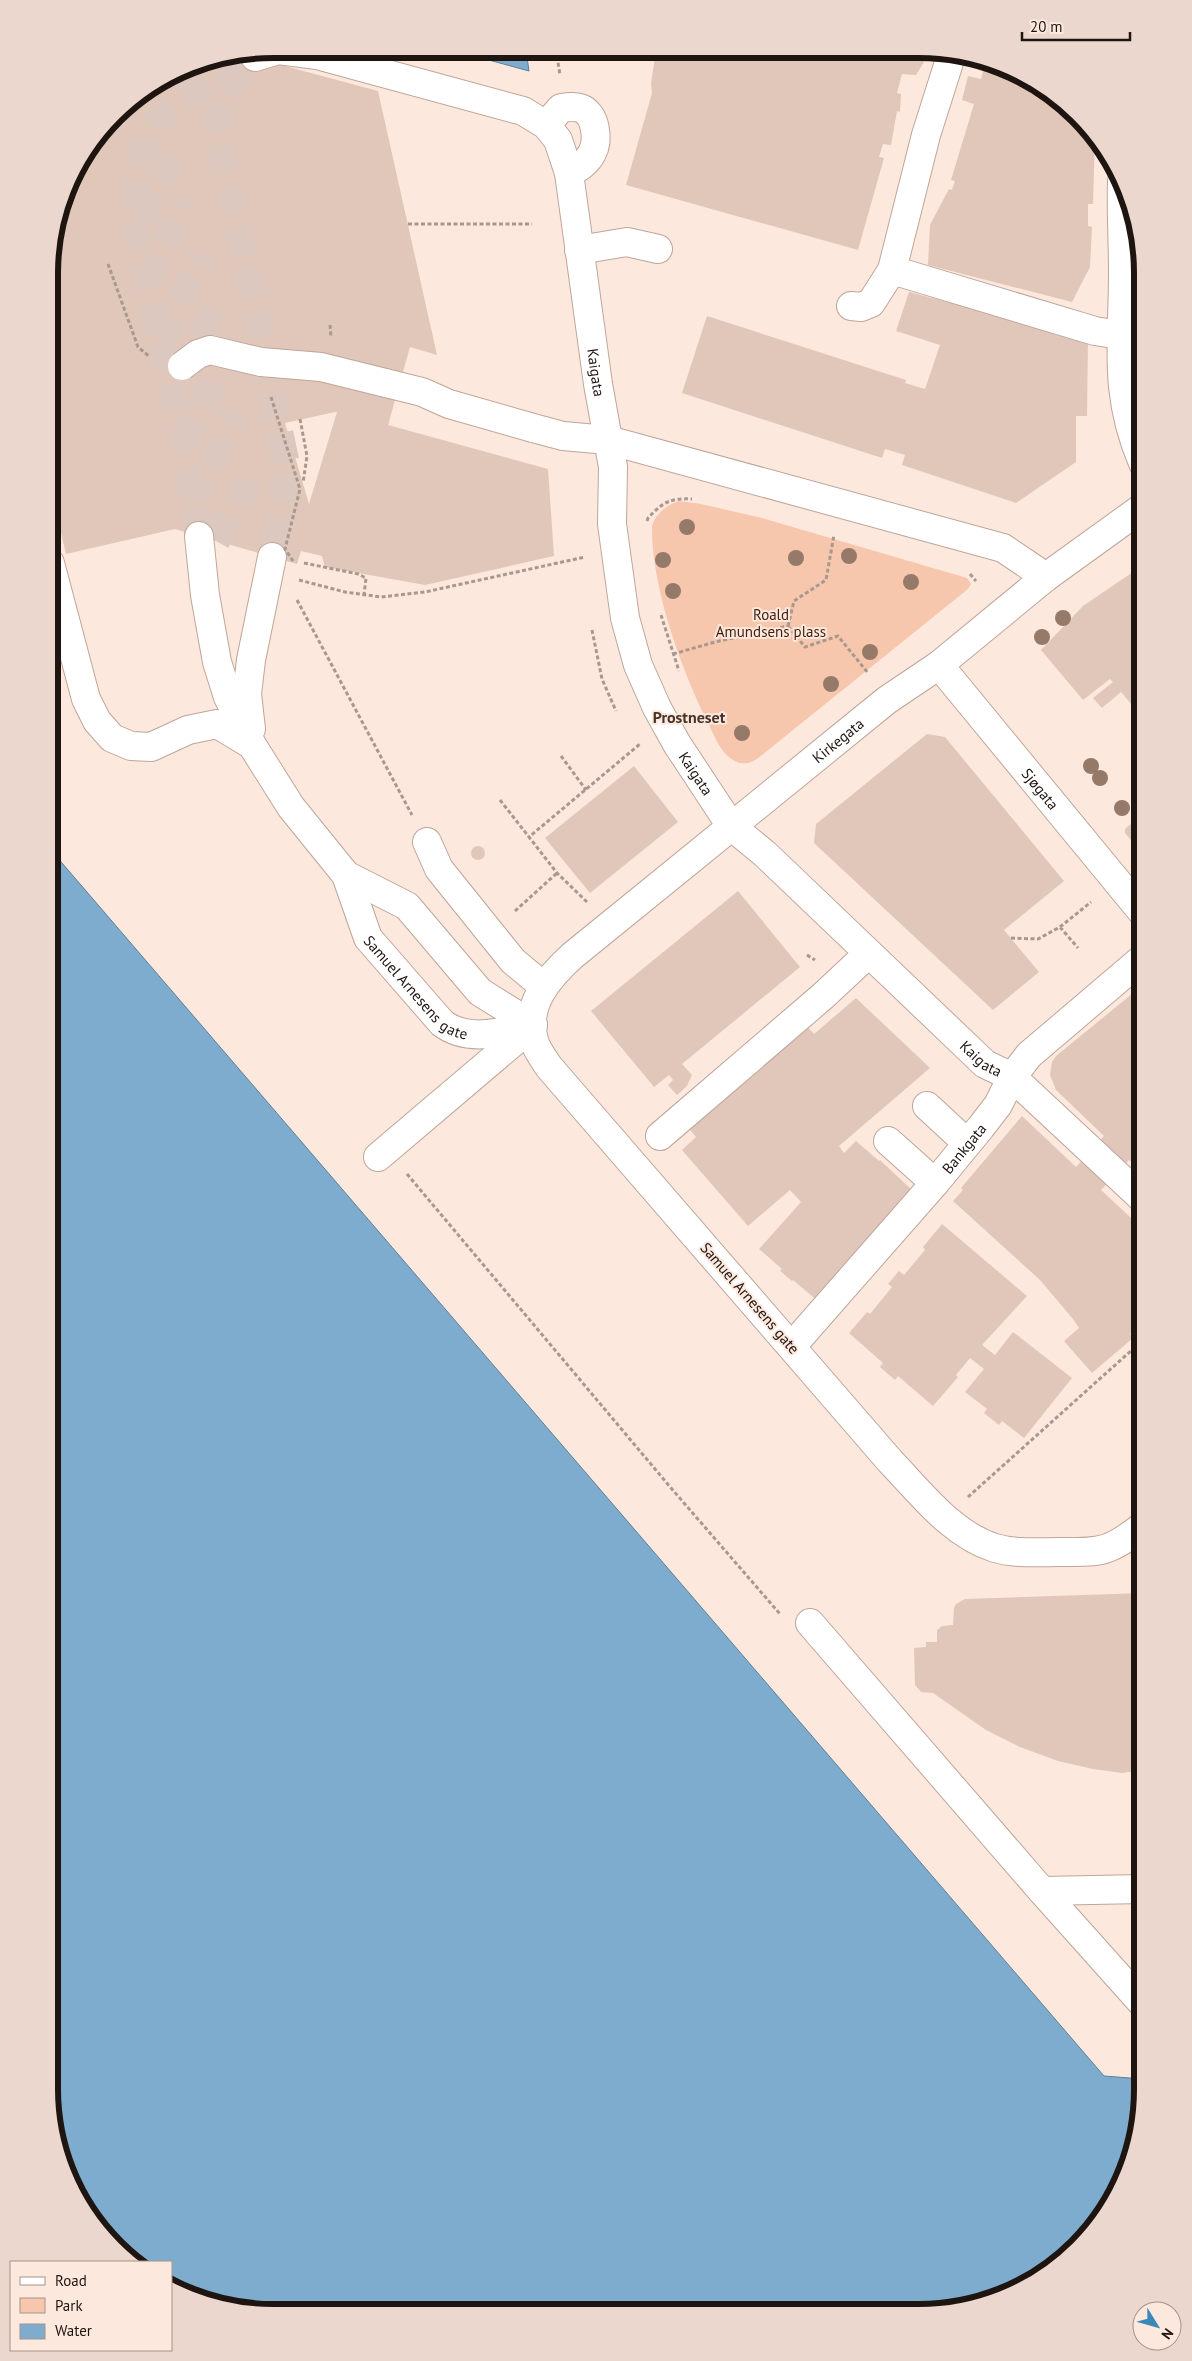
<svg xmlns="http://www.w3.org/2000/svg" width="1192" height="2361" viewBox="0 0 1192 2361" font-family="'PT Sans',sans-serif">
<rect width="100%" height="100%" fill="#fde8dd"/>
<path fill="#f7c7ad" d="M679 501 701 504 762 518 967 578 971 584 968 589 767 751C758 758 749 767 737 762 721 755 715 737 708 723 681 669 651 586 652 526 655 514 668 504 679 501Z"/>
<path fill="#7dacce" stroke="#607f95" d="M452 50H526L529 71Z
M50 849 1104 2076 1143 2079V2103L1126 2174 1097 2225 1044 2274 991 2300 919 2312 243 2310 187 2295 171 2285V2262H134L125 2257 87 2213 61 2160 49 2088Z"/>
<path fill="#e0c7b9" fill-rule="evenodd" d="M656 51 915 53V55L924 62 916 75 902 74 897 93 901 94 900 112 897 111 891 145 883 144 879 157 884 158 858 250 626 185 652 93 651 83Z
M244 55 378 91 437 355 410 347 388 425 548 469 554 556 425 585 325 567 322 556 301 551 297 564 175 529 66 554 50 486 51 244 72 174 125 105 187 66ZM335 412H337L309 504 285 423Z
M986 61 1018 72 1067 105 1095 136 1093 204H1088V226L1092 227 1090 267 1072 302 928 265 930 225 949 189 952 190 955 181 951 180 974 104 962 100 968 76 981 79Z
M909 292 1088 339 1087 416H1076V462L1016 503 902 465 905 455 885 449 882 458 682 393 707 316 906 380 905 383 925 389 940 345 896 331Z
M1133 572 1143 584V718L1121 692 1102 708 1093 698 1113 682 1110 679 1083 700 1041 650 1083 606Z
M927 734 945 737 1064 881 1004 930 1039 972 993 1010 814 843 816 824Z
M634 766 678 822 590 893 545 838Z
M1143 788V813L1131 799Z
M1143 814V854L1125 833V829Z
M471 853a7 7 0 1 1 14 0a7 7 0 1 1-14 0Z
M738 891 800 967 682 1064 692 1075 687 1086 677 1095 668 1085 673 1080 669 1075 654 1087 591 1011Z
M1143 985V1173L1129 1160 1101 1190 1143 1229V1323L1130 1334 1133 1338 1092 1373 1064 1341 1079 1328 1073 1319 1040 1280 953 1201 963 1190 961 1188 1022 1116 1076 1167 1104 1136 1056 1090 1050 1075 1052 1062 1056 1056Z
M856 998 930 1068 839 1146 844 1153 856 1141 879 1161 880 1160 913 1191 819 1302 793 1280 792 1281 780 1271 782 1269 759 1249 801 1202 790 1190 748 1226 682 1150 696 1137 686 1125 804 1023 814 1034Z
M942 1224 1027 1296 982 1345 995 1355 1013 1332 1072 1378 1024 1438 1002 1421 999 1425 984 1413 987 1409 965 1392 984 1369 970 1358 956 1375 958 1377 933 1406 898 1376 895 1380 880 1367 883 1363 849 1333 867 1312 870 1314 892 1287 888 1284 899 1271 904 1275 925 1250 923 1247Z
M1143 1593V1770L1122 1773 1093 1769 1058 1761 1020 1747 986 1730 933 1693 921 1692 915 1685 914 1648 926 1647V1642H937V1630L942 1626 953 1625 954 1608 956 1604 965 1599Z"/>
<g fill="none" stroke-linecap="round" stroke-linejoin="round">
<path stroke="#dcc8be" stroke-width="28" stroke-dasharray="28 14" stroke-linecap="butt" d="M243 69C218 95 218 106 218 140L263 341 272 399 287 469 272 557
M141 219 176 148
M148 283 188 198
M161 340 202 255
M181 372 213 307
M184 444 225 360
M195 503 196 497 236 414
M199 536 195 503 184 444 133 219 146 133 172 105 255 57
M216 541 254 472"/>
<g stroke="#bea699" stroke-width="30">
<g id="minor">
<path id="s1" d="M255 57 278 50 317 55 523 111 546 125 558 140 569 173 598 384 613 467 612 524 625 618 638 665 657 708 677 744 731 826 765 854 985 1064 1012 1077 1143 1199"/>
<path d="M546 125 561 108C567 107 574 106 580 108 596 113 599 140 592 153 587 163 578 168 569 173"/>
<path d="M1122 181C1121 212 1123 242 1123 272 1123 345 1113 393 1143 463"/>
<path d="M579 250 627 242 658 249"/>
<path d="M892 270 1095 331 1120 335"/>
<path d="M851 306 861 307 871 303 892 270 926 135 952 53"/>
<path d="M533 428 563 436 608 440 1003 548 1046 577"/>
<path id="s2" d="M199 536 205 595 217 662 228 697 252 745 291 807 346 875 368 938 442 1023C468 1043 503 1032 533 1025"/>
<path d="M50 563 86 699 97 721 112 738 131 746 151 747 188 730 217 724 252 745"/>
<path id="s3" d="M939 665 1143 913"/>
<path d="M251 729 247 694 251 660 272 557"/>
<path d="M427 842 439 869 513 961 543 986"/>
<path d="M346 875 407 906 480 992 533 1025"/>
<path d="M927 1106 967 1143"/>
<path d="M660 1136 823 996 868 954"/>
<path d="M888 1141 935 1183"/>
<path d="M378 1157 530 1028"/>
<path id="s4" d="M792 1346 935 1183 981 1127 998 1105 1012 1077 1029 1055 1143 958"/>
<path id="s5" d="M1143 1526C1108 1553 1102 1552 1059 1552 1038 1552 1015 1554 995 1548 952 1535 920 1492 890 1461L549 1067C543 1058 536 1049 534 1040 524 1005 549 977 572 956L887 700 939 665 1046 577 1143 507"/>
<path d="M810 1623 1042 1891 1143 1889"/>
<path d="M1042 1891 1143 2004"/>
</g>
</g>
<path stroke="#a8988f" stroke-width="3" stroke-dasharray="4 2.5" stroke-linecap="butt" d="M556 50 560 75
M408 224H532
M330 325 331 337
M300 419 307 456 303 483
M647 521 648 518C663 502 670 498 692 499
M304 563 358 574 366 578 364 595
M970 574 976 581
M299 580 345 592 381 597 425 592 585 557
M297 600 412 815
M661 615 679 671
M788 626 805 647 838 636 868 673
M788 626 794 601 826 580 834 535
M592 630 602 679 616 711
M673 654 715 642 788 626
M561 756 586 790
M500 800 529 837
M587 902 557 873 529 837 640 744
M515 911 557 873
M1060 927 1078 948
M1011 938 1038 939 1060 927 1091 902
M807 955 815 960
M407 1174 671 1488 780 1614
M968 1497 1143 1340"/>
<use href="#minor" stroke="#fff" stroke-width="28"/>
<g stroke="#bea699" stroke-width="30" stroke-linecap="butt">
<path id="minor-bridge" d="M182 366 198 354 210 350 261 362 321 367 422 392 449 404 533 428"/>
</g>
<path stroke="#a8988f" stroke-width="3" stroke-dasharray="4 2.5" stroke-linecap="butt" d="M108 264 138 347 150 357
M271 397 300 489 285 549 293 561"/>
<use href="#minor-bridge" stroke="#fff" stroke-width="28"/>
</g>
<g fill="#957969">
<circle cx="687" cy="527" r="8"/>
<circle cx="849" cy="556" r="8"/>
<circle cx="796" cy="558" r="8"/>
<circle cx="663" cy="560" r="8"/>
<circle cx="911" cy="582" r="8"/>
<circle cx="673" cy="591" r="8"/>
<circle cx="1063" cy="618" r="8"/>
<circle cx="1042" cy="637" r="8"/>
<circle cx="870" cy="652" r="8"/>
<circle cx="831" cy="684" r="8"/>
<circle cx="742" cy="733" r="8"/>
<circle cx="1091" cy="766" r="8"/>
<circle cx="1100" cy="778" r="8"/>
<circle cx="1122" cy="808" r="8"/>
</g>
<g text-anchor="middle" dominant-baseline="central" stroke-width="4" stroke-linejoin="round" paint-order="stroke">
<g font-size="15" fill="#1e1511" stroke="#fde8dd">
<text stroke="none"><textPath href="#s1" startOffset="559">Kaigata</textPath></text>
<text stroke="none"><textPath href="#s5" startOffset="1285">Kirkegata</textPath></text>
<text stroke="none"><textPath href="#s1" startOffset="979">Kaigata</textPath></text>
<text stroke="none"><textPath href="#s3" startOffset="160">Sjøgata</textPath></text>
<text stroke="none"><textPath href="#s2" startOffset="515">Samuel Arnesens gate</textPath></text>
<text stroke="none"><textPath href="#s1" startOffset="1384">Kaigata</textPath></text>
<text stroke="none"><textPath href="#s4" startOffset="262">Bankgata</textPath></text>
<text transform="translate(750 1298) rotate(49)">Samuel Arnesens gate</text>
</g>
<g font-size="15" fill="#401f0a" stroke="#fde8dd">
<text x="771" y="614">Roald<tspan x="771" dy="17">Amundsens plass</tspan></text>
</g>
<g font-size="16" font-weight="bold" fill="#483429" stroke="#fde8dd">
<text x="689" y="717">Prostneset</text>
</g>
</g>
<path d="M0 0H1192V2361H0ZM273 58H919A215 215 0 0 1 1134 273V2089A215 215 0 0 1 919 2304H273A215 215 0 0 1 58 2089V273A215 215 0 0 1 273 58Z" fill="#ebd7cd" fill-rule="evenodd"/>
<path fill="none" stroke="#1e1511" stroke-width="6" d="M273 58H919A215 215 0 0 1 1134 273V2089A215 215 0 0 1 919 2304H273A215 215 0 0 1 58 2089V273A215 215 0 0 1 273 58Z"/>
<rect x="10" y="2261" width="162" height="90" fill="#fde8dd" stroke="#a4948b"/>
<rect x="20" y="2277" width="25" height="8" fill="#ffffff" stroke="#a4948b"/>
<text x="55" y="2286" font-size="15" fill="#1e1511">Road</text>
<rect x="20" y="2298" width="25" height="15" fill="#f7c7ad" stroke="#a4948b"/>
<text x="55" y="2311" font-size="15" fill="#1e1511">Park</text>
<rect x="20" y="2324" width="25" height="15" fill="#7dacce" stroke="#a4948b"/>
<text x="55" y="2336" font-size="15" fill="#1e1511">Water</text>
<g transform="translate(1157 2326) rotate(127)"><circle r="24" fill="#fde8dd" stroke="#a4948b"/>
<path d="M0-4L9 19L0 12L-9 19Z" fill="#3a87b9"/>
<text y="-8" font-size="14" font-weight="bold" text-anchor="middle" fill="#1e1511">N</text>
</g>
<path d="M1022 32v8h108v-8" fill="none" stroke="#1e1511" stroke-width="2.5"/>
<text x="1030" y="32" font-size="15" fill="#1e1511" stroke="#fde8dd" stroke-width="4" paint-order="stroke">20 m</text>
</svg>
